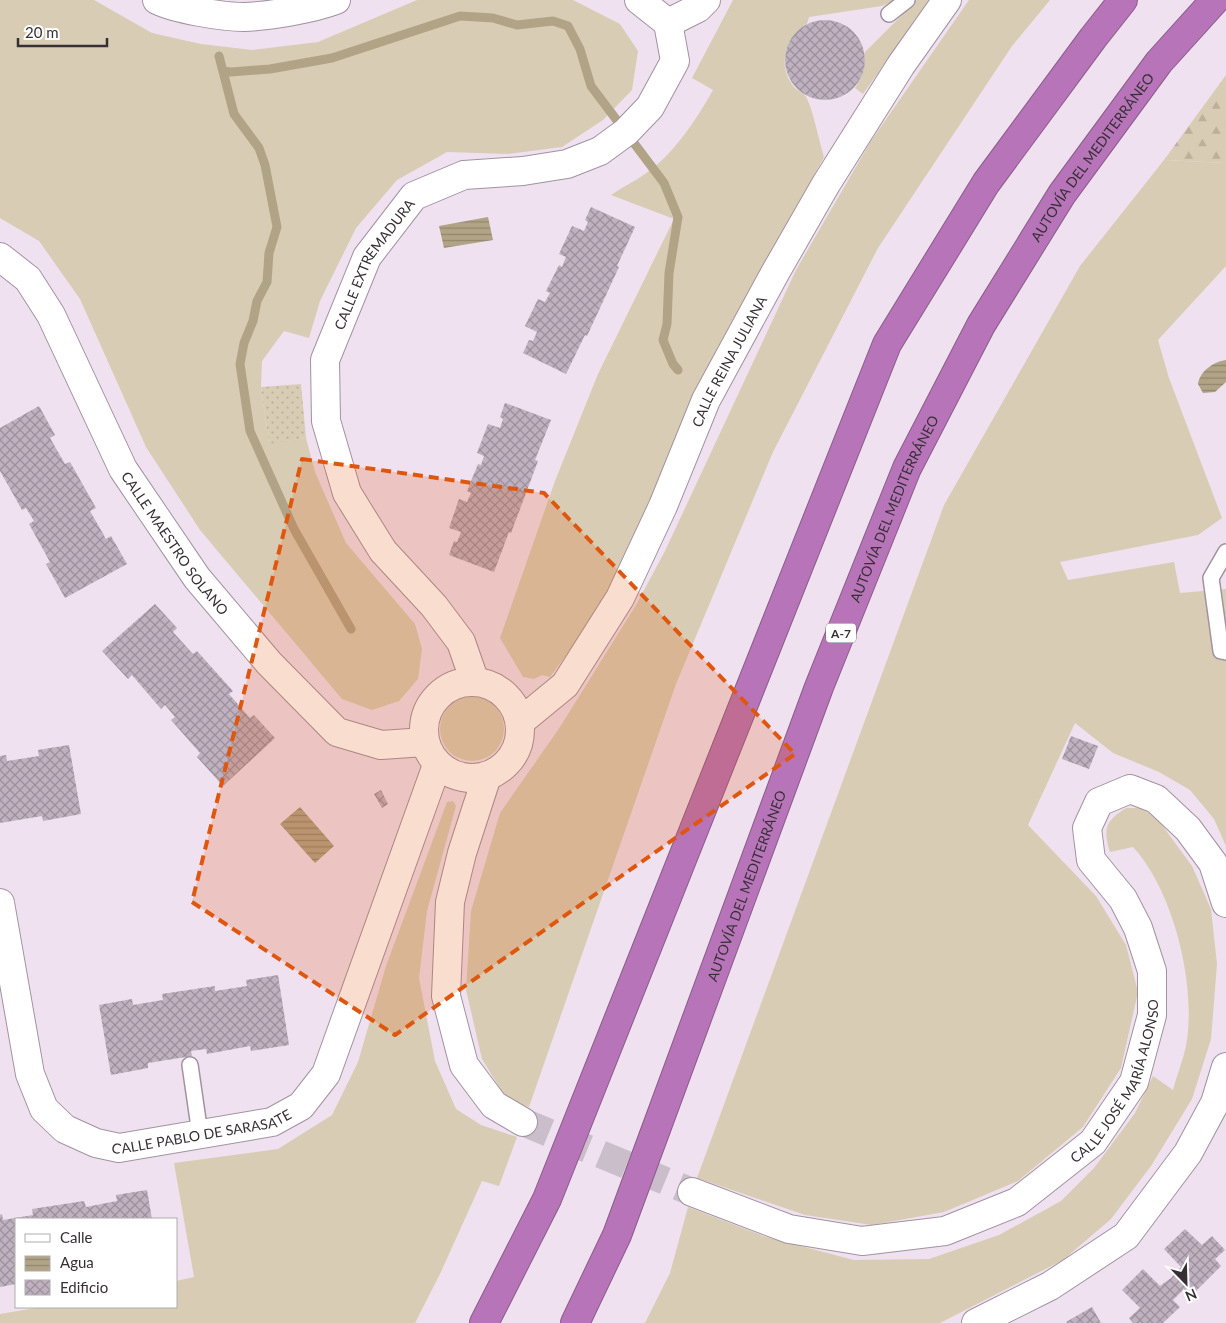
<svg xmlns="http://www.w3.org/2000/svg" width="1226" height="1323" viewBox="0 0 1226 1323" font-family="Lato,sans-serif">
<defs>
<pattern id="forest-firs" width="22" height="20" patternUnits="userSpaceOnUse" patternTransform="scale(1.25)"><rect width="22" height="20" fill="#d8cdb4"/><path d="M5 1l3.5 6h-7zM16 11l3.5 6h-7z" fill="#bab09b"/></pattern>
<pattern id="park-dots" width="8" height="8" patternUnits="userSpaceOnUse" patternTransform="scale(1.25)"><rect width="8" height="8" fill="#d8cdb4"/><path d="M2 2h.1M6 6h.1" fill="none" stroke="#bab09b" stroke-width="1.8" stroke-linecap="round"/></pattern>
<pattern id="water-rules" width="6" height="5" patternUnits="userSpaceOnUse" patternTransform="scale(1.25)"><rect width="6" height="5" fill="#b1a486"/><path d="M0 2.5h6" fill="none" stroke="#91866e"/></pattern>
<pattern id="building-cross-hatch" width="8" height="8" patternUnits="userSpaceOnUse" patternTransform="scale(1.25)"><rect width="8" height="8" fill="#bfb1bf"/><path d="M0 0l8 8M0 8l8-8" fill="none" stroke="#9c909c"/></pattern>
</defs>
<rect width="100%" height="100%" fill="#efe1ef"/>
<path fill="#d8cdb4" d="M0 0H94L152 33 201 44 252 50 318 42 417 0H573L620 24 638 51 632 90 603 120 562 147 508 154 447 152 397 180 356 228 320 301 309 338 284 331 262 361 261 387 269 443 306 438 315 472 346 543 415 624 422 649 418 679 399 701 372 710 342 699 200 530 146 447 80 299 39 241 0 218Z
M733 0H895L882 6 809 17 807 24C786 38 776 65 794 87 798 91 804 93 806 97 812 106 820 144 824 157L750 291 624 565 578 639 550 677 542 675 534 679 523 677 500 638 555 481 598 374 674 219 611 195C622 187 634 182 645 174 674 154 696 120 713 90L692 78Z
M917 0H930L863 94 855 88C863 76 865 67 865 52Z
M969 0H1050L1012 46 878 248 773 452 676 684 529 1107 507 1100 482 1059 466 990 471 911 500 813 560 727 636 605 665 551 796 270 871 141Z
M1164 160 1226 163V266L1158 340 1169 378 1222 518 1198 535 1060 562 1068 580 1174 562 1180 593 1226 589V846L1214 819 1190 790 1159 772 1113 753 1075 723 1028 825 1096 896 1126 945 1138 992 1121 1068 1083 1127 1018 1181 944 1212 872 1225 805 1215 697 1178 944 505 1080 266Z
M440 729a32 32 0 1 1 64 0a32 32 0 1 1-64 0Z
M453 801 456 806 427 911 419 978 435 1061 456 1109 481 1125 517 1137 499 1186 482 1181 440 1274 415 1323H0V1314L41 1307H176V1281L194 1277 174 1163 278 1149 332 1115 358 1062 386 966 447 802Z
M1126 808H1140L1156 817 1192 866 1211 909 1217 964 1211 1039 1192 1099 1151 1166 1111 1219 1063 1260 940 1323H645L670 1273 688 1207 766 1237 854 1260 929 1259 999 1235 1061 1201 1094 1168 1135 1113 1153 1076 1173 1090C1177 1075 1183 1060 1186 1046 1197 987 1174 891 1133 847L1110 852C1103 829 1105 821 1126 808Z"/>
<path fill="url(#forest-firs)" d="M1226 75V163L1164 160Z"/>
<path fill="url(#park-dots)" d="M301 384 306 438 269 444 261 387Z"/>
<path fill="url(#water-rules)" d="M488 217 493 240 444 248 439 226Z
M1226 360V382L1215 392 1203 393 1198 384C1200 371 1213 362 1226 360Z
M300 807 334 846 315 863 280 824Z"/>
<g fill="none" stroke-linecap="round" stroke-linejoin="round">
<path stroke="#b1a486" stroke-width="9" d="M219 56 234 114 259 148 265 165 277 227 269 253 267 282 257 301 253 321 244 343 240 364 250 431 294 529 351 629
M223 71 231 72 270 69 332 58 460 16 493 18 517 25 553 21 568 26 580 49 591 86 664 183 678 217 669 273 667 324 663 340 673 364 678 370"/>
</g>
<path fill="url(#building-cross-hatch)" d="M785 60a40 40 0 1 1 80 0a40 40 0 1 1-80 0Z
M591 207 635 227 617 266 619 267 587 336 585 335 566 374 523 353 529 340 533 341 537 332 525 326 538 299 545 302 550 293 546 291 559 265 562 267 566 257 559 254 572 226 584 231 588 222 585 220Z
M505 403 551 420 535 460 538 461 511 533 509 532 494 572 449 555 454 541 457 542 461 532 449 528 459 499 467 502 471 493 467 491 478 464 481 465 484 456 477 453 488 424 500 428 503 419 500 417Z
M39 406 55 435 50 438 65 464 70 462 96 508 90 511 106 539 111 536 127 564 65 598 46 564 50 562 29 524 34 521 26 508 22 510 0 471V428Z
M155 604 177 628 173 632 193 654 197 651 233 691 229 694 250 718 254 715 275 738 223 786 197 757 200 753 171 720 175 717 165 705 161 709 132 675 128 679 102 651Z
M1071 736 1098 746 1089 769 1062 759Z
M69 745 81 814 43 821 42 816 0 823V756L6 755 7 761 39 756 38 750Z
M381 790 388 804 382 808 374 794Z
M278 975 289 1045 251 1051 250 1046 207 1054 206 1049 191 1051 192 1056 148 1063V1068L111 1075 99 1005 132 999 133 1005 163 1000 162 994 215 986V991L247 986 246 980Z
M147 1190 152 1219H16V1284L0 1287V1215L2 1214 3 1220 33 1215 32 1209 84 1201 86 1207 117 1201 116 1195Z
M1185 1229 1202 1245 1212 1236 1225 1250 1215 1259 1221 1266 1190 1297 1183 1290 1173 1300 1180 1307 1163 1323H1133L1129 1318 1140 1308 1122 1290 1143 1269 1160 1286 1171 1278 1181 1267 1164 1249Z
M1092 1307 1101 1323H1067L1066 1322Z"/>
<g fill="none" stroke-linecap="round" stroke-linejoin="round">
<path stroke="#cabeca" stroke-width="28" stroke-dasharray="28 14" stroke-linecap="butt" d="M523 1122 692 1192"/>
<g stroke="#a193a0" stroke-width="18">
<path id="lane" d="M889 14 907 0
M1226 552 1211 578 1221 651 1226 652
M190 1065 200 1134"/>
</g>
<g stroke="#a193a0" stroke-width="30">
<g id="street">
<path d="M157 0C175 9 223 17 244 17 270 16 312 9 336 0"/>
<path d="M639 0 668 23"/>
<path d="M668 23 698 8 706 0"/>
<path id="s1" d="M0 257 28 279 51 315 123 469 197 578 269 663 337 732 381 745 425 742"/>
<circle cx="472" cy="730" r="48"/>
<path id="s2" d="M475 682 461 642 434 606 383 551 347 493 326 421 325 360 367 257 414 196 464 175 523 171 567 164 600 151 626 132 650 107 675 61 668 23"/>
<path id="s3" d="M520 722 565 685 620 598 663 506 706 400 775 273 826 184 901 65 947 0"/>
<path d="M487 776 462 853 450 902 446 996 464 1065 494 1105 523 1122"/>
<path id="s4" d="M0 903 30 1074 44 1109 65 1129 96 1143 119 1148 272 1122 301 1106 326 1074 437 765"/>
<path id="s5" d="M692 1192 789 1229 862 1241 945 1231 1017 1202 1093 1142 1134 1082 1152 1015V971L1138 928 1123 899 1091 860 1087 828 1099 802 1130 789 1156 799 1188 829 1213 863 1226 903"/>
<path d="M976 1323 1050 1286 1126 1236 1188 1153 1215 1103 1226 1067"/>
</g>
</g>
<g stroke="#8a5c8a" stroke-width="30">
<g id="highway">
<path d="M484 1323 547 1199 887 344 986 183 1093 38 1123 0"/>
<path id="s6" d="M575 1323 617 1235 819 687 907 468 981 325 1062 194 1159 62 1215 0"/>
</g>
</g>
<use href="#lane" stroke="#fff" stroke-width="15"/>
<use href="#street" stroke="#fff" stroke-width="28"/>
<use href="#highway" stroke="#b874b8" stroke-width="28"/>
</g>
<path fill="#df570e" fill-opacity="0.2" stroke="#df570e" stroke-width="4" stroke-dasharray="10 6" stroke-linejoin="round" d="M302 459 544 493 795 754 395 1035 192 902Z"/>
<g text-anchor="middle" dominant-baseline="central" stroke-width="4" stroke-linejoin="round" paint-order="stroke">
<rect fill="#fff" stroke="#726e72" stroke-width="1" x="826" y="623.5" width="30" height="19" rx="4"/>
<g font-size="12" font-weight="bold" fill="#363035">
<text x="841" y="633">A-7</text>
</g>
<g font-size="14" fill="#363035" stroke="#fff">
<text stroke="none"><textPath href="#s6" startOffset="1280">AUTOVÍA DEL MEDITERRÁNEO</textPath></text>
<text stroke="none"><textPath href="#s2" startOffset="475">CALLE EXTREMADURA</textPath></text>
<text stroke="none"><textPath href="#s3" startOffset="422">CALLE REINA JULIANA</textPath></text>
<text stroke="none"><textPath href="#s6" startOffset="875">AUTOVÍA DEL MEDITERRÁNEO</textPath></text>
<text stroke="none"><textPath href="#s1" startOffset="339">CALLE MAESTRO SOLANO</textPath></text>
<text stroke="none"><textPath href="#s6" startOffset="470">AUTOVÍA DEL MEDITERRÁNEO</textPath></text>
<text stroke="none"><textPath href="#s5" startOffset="501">CALLE JOSÉ MARÍA ALONSO</textPath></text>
<text stroke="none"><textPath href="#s4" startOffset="382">CALLE PABLO DE SARASATE</textPath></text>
</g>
</g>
<rect x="15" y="1218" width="162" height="90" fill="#ffffff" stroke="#afacae"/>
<rect x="25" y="1234" width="25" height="8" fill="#ffffff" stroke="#afacae"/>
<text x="60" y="1243" font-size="15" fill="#363035">Calle</text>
<rect x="25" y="1256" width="25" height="15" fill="url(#water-rules)" stroke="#afacae"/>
<text x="60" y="1268" font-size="15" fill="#363035">Agua</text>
<rect x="25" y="1280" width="25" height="15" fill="url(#building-cross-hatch)" stroke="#afacae"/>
<text x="60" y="1293" font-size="15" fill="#363035">Edificio</text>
<g transform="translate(1186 1283) rotate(157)" stroke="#ffffff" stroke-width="4" paint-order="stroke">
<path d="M0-4L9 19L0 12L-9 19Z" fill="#363035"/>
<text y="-8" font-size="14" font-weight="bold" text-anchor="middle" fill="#363035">N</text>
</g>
<path d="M18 38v8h89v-8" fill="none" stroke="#363035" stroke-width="2.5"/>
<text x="25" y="38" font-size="15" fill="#363035" stroke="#ffffff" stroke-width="4" paint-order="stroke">20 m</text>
</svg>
